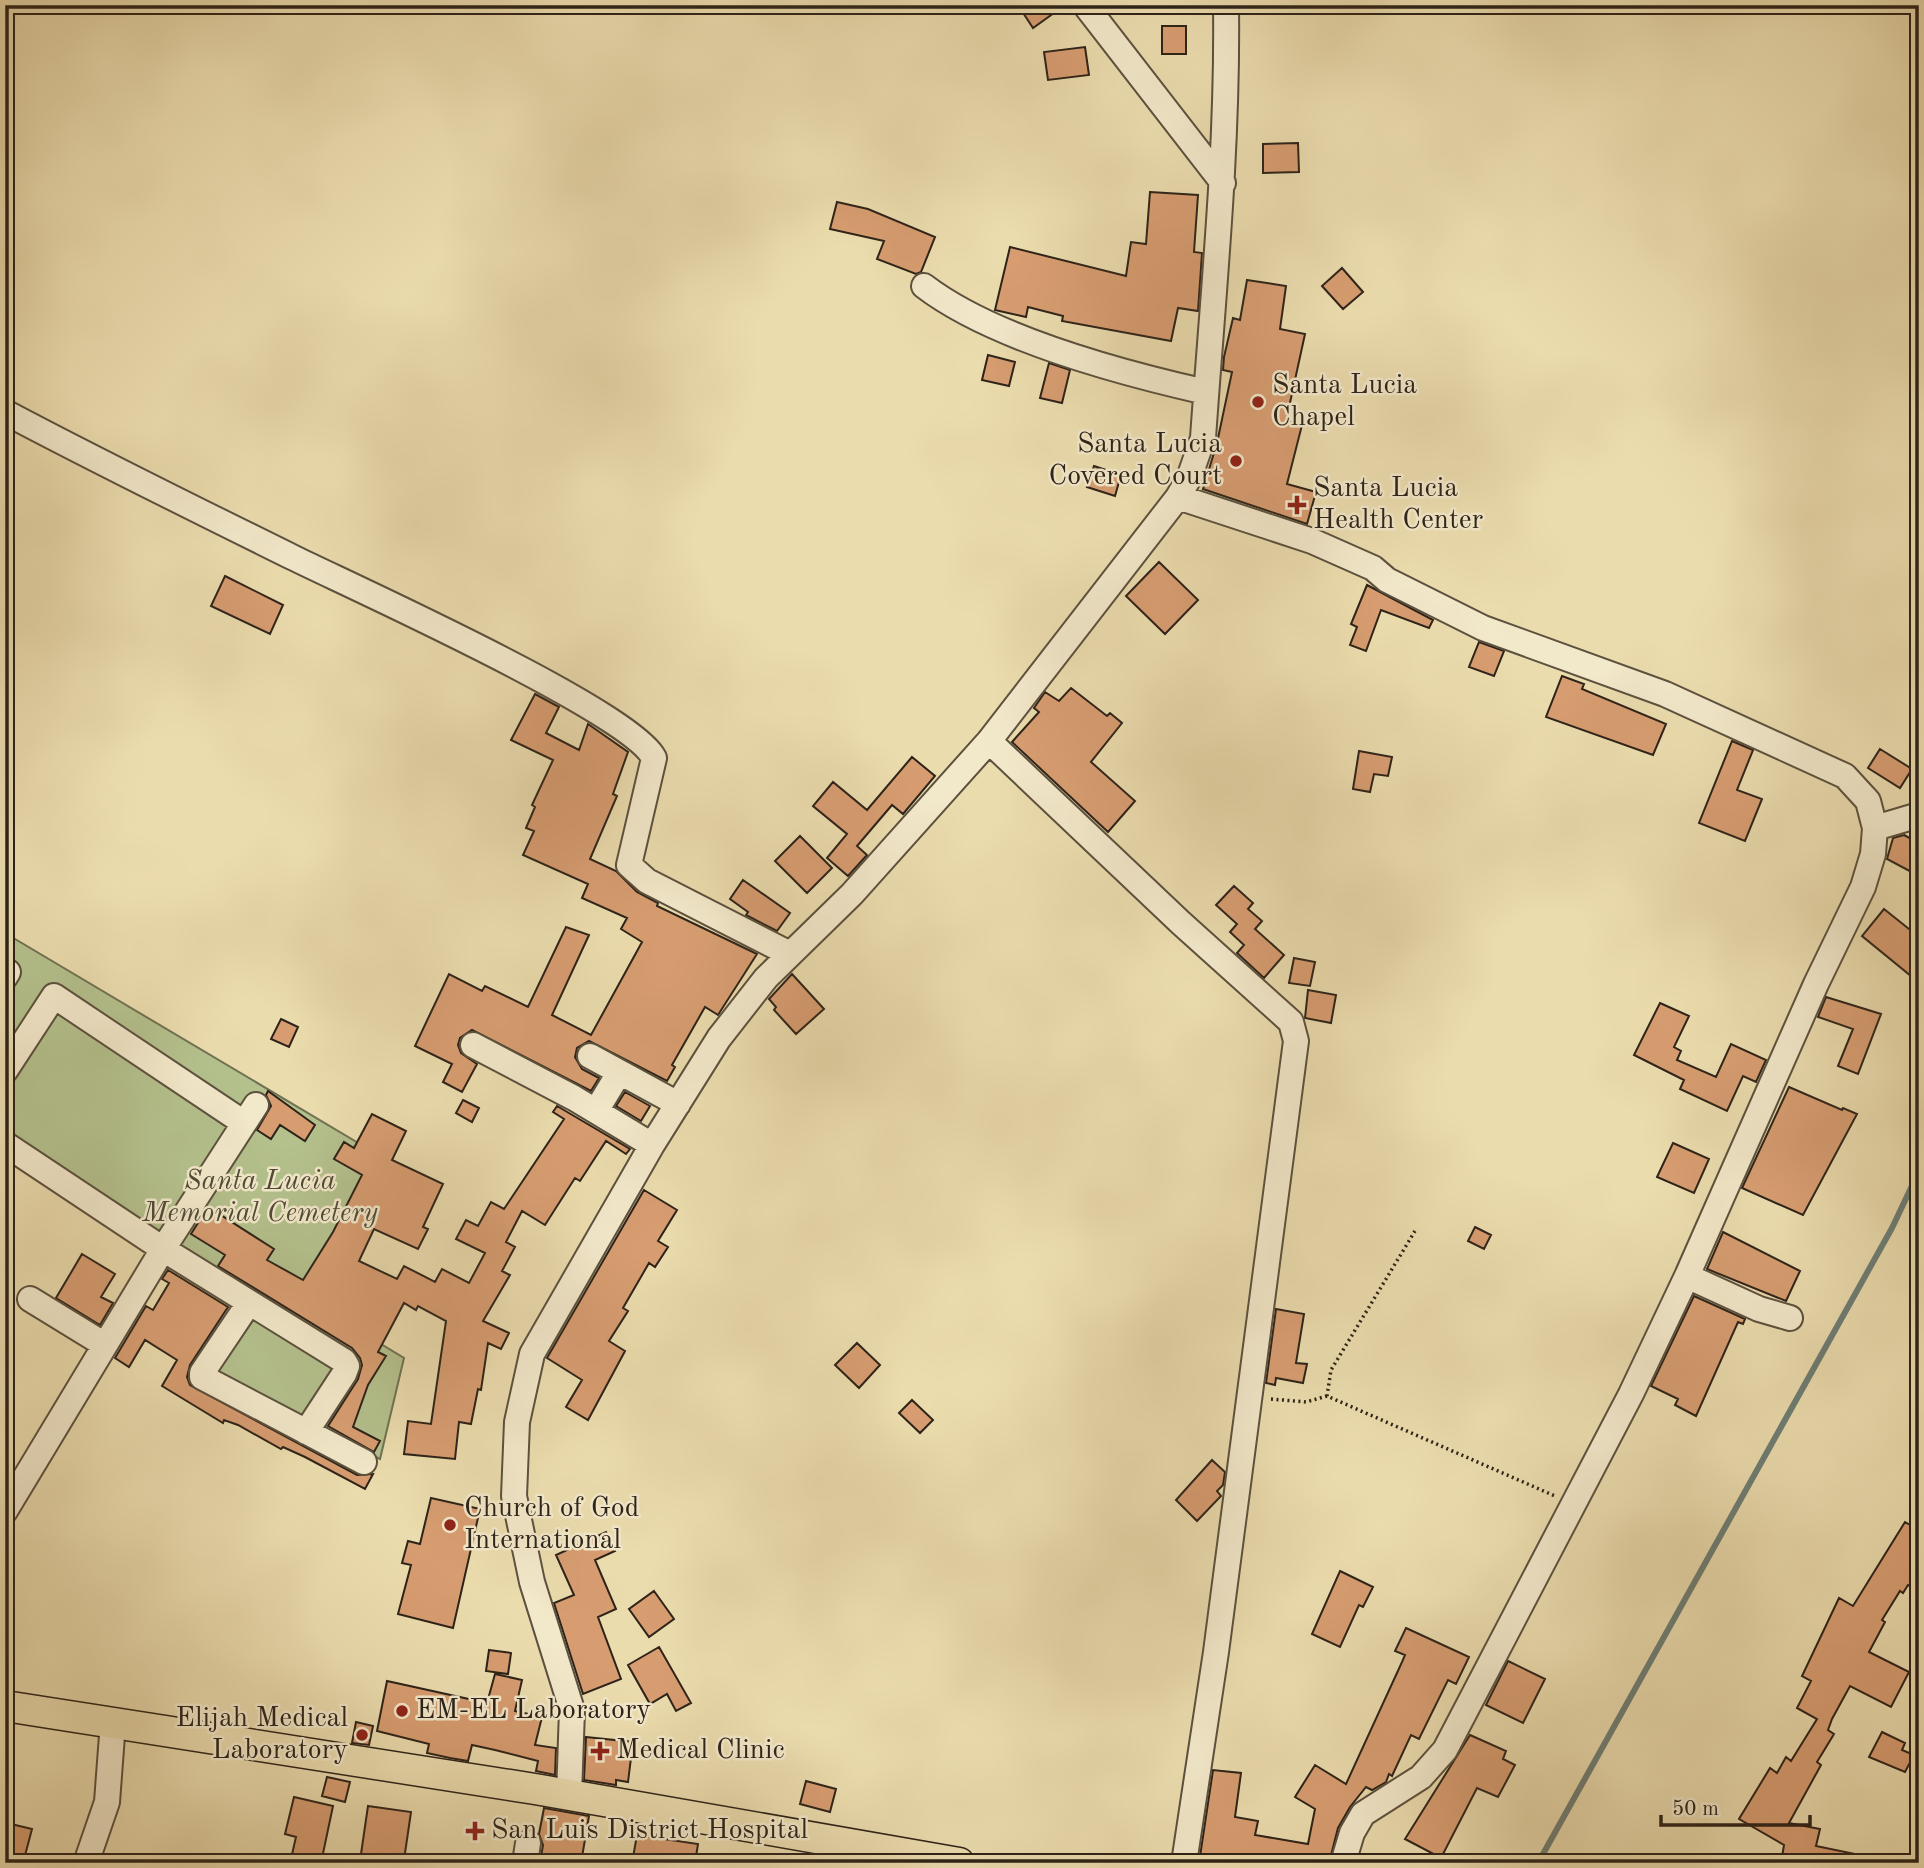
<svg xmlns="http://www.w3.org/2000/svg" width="1924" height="1868" viewBox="0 0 1924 1868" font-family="'Old Standard TT',serif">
<rect width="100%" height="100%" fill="#ebdcae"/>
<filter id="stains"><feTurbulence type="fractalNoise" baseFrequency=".00286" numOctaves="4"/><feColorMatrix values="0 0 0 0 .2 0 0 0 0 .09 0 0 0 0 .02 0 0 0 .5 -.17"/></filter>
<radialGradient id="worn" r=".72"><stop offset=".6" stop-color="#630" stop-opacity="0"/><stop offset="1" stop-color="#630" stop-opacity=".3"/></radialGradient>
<path fill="#b4c18d" stroke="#707253" stroke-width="2" d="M5 933 402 1169 318 1306 404 1358 380 1459 206 1379 253 1308 5 1149Z"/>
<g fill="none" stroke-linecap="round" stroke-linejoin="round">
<path stroke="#6e7e75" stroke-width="6" d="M1538 1863 1892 1228 1919 1171"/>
</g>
<path fill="#d79d71" stroke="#2d2319" stroke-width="2" d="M1018 5H1065L1033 28Z
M1162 26H1186V54H1162Z
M1085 47 1089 75 1048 80 1044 52Z
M1298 143 1299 172 1263 173V144Z
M1150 192 1198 195 1194 252 1202 253 1198 311 1178 308 1171 341 1062 321 1063 316 1028 307 1026 317 995 310 1010 247 1126 276 1131 242 1146 244Z
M837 202 868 209 935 237 921 272 916 274 877 259 884 241 830 229Z
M1342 268 1363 292 1343 309 1322 286Z
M1247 280 1286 286 1280 329 1305 334 1286 421 1302 425 1287 484 1316 492 1307 524 1203 489 1217 443 1232 372 1223 370 1224 357 1233 318 1240 320Z
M988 355 1015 362 1009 386 982 380Z
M1049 363 1070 370 1062 403 1040 398Z
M1094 466 1121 475 1115 496 1087 487Z
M1159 562 1198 600 1165 634 1126 596Z
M225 576 283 605 270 634 211 606Z
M1367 585 1433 620 1429 628 1381 610 1366 651 1350 645 1357 627 1351 624Z
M1479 642 1504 651 1494 676 1469 667Z
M1562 676 1584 684 1582 689 1666 724 1653 755 1546 717Z
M1071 688 1107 716 1110 713 1122 723 1091 762 1135 801 1108 832 1012 742 1039 712 1034 708 1045 692 1059 701Z
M535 694 559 707 546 733 579 750 588 724 628 752 613 794 617 796 590 859 616 871 637 892 658 903 657 906 757 954 718 1015 705 1007 672 1065 675 1067 667 1081 589 1041 577 1048 575 1057 582 1069 599 1078 591 1091 472 1030 460 1038 458 1045 461 1053 477 1064 462 1092 443 1082 452 1064 415 1046 449 974 482 991 485 986 528 1007 566 927 589 935 552 1015 591 1035 642 942 621 929 627 918 582 898 588 884 523 855 534 831 526 828 535 807 532 805 553 760 511 740Z
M1732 741 1753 750 1737 790 1762 799 1745 841 1699 823Z
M1880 749 1912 769 1900 788 1868 768Z
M1359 751 1392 757 1388 776 1374 774 1370 792 1353 789Z
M912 757 935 776 903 814 892 805 857 846 867 855 848 876 827 858 847 834 813 806 833 782 867 810Z
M1904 835 1919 843V876L1887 859 1893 838Z
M800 836 832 868 807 893 775 861Z
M743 880 790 913 777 931 746 915 748 912 730 899Z
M1234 886 1253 903 1248 909 1262 921 1255 929 1284 955 1264 978 1237 953 1244 945 1230 932 1237 924 1216 905Z
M1884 909 1919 937V967L1911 976 1862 936Z
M1294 958 1315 962 1310 986 1289 983Z
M792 974 824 1009 796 1034 774 1010 776 1007 769 999Z
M1308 990 1336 995 1331 1023 1305 1018Z
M1826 997 1881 1014 1858 1074 1838 1066 1853 1029 1818 1017Z
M1660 1003 1689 1016 1674 1047 1681 1051 1677 1060 1716 1077 1731 1044 1766 1060 1756 1082 1743 1076 1727 1111 1680 1089 1684 1080 1634 1055Z
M281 1019 298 1027 289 1047 271 1039Z
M1789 1087 1842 1110 1843 1108 1857 1114 1803 1215 1742 1188Z
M268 1091 315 1125 305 1141 280 1125 271 1139 257 1130 271 1106 266 1095Z
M625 1092 650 1106 641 1121 616 1106Z
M463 1100 479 1108 472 1122 456 1113Z
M557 1106 630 1149 626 1154 606 1141 580 1181 575 1178 545 1225 522 1211 506 1242 515 1247 502 1271 510 1275 483 1321 509 1333 501 1349 488 1343 481 1390 478 1389 471 1424 459 1422 455 1459 404 1454 408 1421 431 1424 446 1321 418 1306 416 1310 404 1303 378 1352 386 1356 368 1385 353 1427 380 1441 374 1452 328 1426 358 1379 362 1365 360 1358 352 1348 218 1266 225 1255 191 1234 208 1207 274 1249 267 1260 303 1280 333 1232 362 1175 334 1159 344 1142 354 1148 372 1114 406 1131 392 1160 443 1184 423 1227 428 1229 418 1249 374 1229 359 1261 397 1279 404 1266 435 1282 442 1269 469 1283 485 1253 456 1239 466 1220 478 1226 491 1202 504 1209 564 1119 553 1112Z
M1673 1143 1709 1159 1694 1193 1657 1177Z
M644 1190 677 1210 658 1241 668 1247 655 1267 649 1263 623 1308 628 1311 609 1341 625 1351 588 1420 566 1407 582 1380 547 1358Z
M1475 1227 1491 1235 1484 1249 1468 1241Z
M1723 1232 1800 1271 1786 1301 1707 1269Z
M82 1254 115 1274 101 1297 113 1303 100 1325 56 1298Z
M168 1270 228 1307 190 1365 187 1377 190 1385 357 1475 373 1474 365 1489 305 1457 283 1447 281 1449 238 1425 224 1420 223 1423 162 1386 177 1360 145 1340 129 1367 115 1358 146 1306 153 1310 169 1283 162 1279Z
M1694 1296 1745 1319 1743 1324 1738 1322 1696 1416 1675 1405 1678 1399 1651 1386Z
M1276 1309 1304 1314 1296 1363 1307 1364 1303 1383 1276 1378 1275 1385 1266 1383Z
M857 1343 880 1365 859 1388 835 1365Z
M912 1400 933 1420 920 1433 899 1413Z
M1212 1460 1225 1472 1223 1485 1217 1491 1221 1496 1197 1521 1176 1500Z
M431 1498 480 1509 453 1628 398 1614 411 1565 402 1563 408 1541 420 1544Z
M1905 1522 1919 1530V1590L1908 1585 1903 1593 1900 1591 1882 1620 1885 1622 1869 1652 1909 1672 1891 1707 1850 1686 1832 1719 1828 1730 1834 1734 1817 1762 1821 1765 1789 1823 1820 1829 1816 1846 1860 1855V1863H1781L1784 1845 1739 1819 1770 1768 1777 1773 1786 1757 1791 1761 1817 1719 1797 1708 1811 1681 1802 1676 1839 1598 1853 1606Z
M606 1532 615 1551 595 1560 616 1609 598 1617 621 1679 583 1694 554 1603 574 1595 556 1555Z
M1340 1571 1373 1587 1363 1607 1359 1605 1340 1647 1312 1634Z
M654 1591 674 1619 649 1637 629 1609Z
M1406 1628 1469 1657 1456 1684 1448 1680 1419 1739 1411 1735 1392 1776 1389 1774 1386 1782 1372 1790 1366 1787 1350 1807 1338 1828 1329 1863H1199L1213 1770 1241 1773 1235 1817 1258 1821 1255 1835 1308 1844 1315 1809 1295 1797 1315 1765 1346 1784 1402 1662 1405 1655 1395 1651Z
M659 1647 691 1703 676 1711 667 1694 650 1704 628 1665Z
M489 1650 511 1653 508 1674 486 1671Z
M1508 1661 1545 1679 1523 1723 1486 1705Z
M495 1674 522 1680 515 1711 542 1717 535 1745 556 1748 555 1775 536 1771 538 1761 495 1750 472 1745 468 1761 450 1758 427 1753 429 1744 377 1731 387 1681 487 1703Z
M356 1722 373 1726 369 1745 352 1743Z
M1882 1732 1905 1743 1902 1750 1914 1755 1905 1772 1869 1757Z
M1470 1735 1506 1751 1503 1759 1515 1765 1498 1797 1477 1788 1441 1858 1405 1839Z
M586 1737 633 1742 628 1782 616 1780V1785L584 1780Z
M327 1777 350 1782 345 1802 322 1796Z
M806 1781 836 1789 830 1812 800 1804Z
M294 1797 333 1806 321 1863H290L296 1837 285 1834Z
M368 1806 411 1812 404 1860 361 1854Z
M544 1808 589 1816 581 1863H540L543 1845 539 1834Z
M11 1824 32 1829 23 1863H5V1830L9 1831Z
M637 1835 698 1844 695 1863H632Z"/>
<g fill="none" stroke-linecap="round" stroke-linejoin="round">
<g stroke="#5c513e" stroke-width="28">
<path id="minor" d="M1085 5 1223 183
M924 286C992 338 1122 373 1206 392
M5 412C101 463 197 510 294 558 355 588 631 712 654 758L629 865 647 881 790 954
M1178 497 1312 541 1373 568 1387 580 1483 628 1665 694 1845 776 1868 801 1875 828 1873 854 1863 887 1816 984 1687 1276 1631 1394 1445 1750 1421 1777 1363 1814 1352 1833 1343 1863
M989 741 1181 923 1291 1022 1296 1041 1216 1652 1184 1863
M1875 828 1919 815
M5 970 8 972 5 977
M473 1045 574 1098 652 1145
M590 1056 678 1104
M5 1071 54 996 244 1123
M596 1111 619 1073
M5 1144 163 1249 344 1361 347 1366 344 1374 306 1432
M1687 1276 1759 1309 1790 1318
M30 1299 105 1345
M249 1303 202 1373V1377L364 1462
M5 1511 163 1249 256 1105
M569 1796 572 1710 532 1582 514 1496 517 1422 532 1354 652 1145 719 1038 766 978 852 894 989 741 1178 497 1189 478 1203 438C1213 294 1228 150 1226 5
M86 1863 107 1802 113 1722
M525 1863 528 1843"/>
</g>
<g stroke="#2d2319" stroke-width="33">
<path id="major" d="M5 1706 535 1789 959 1863"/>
</g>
<path stroke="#2d2319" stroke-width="3.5" stroke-dasharray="2 3.5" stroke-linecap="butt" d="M1415 1231 1331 1370 1327 1396 1555 1496
M1271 1399 1306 1402 1327 1396"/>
<use href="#minor" stroke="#f2e8ca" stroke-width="24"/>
<use href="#major" stroke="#ebdcae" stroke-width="30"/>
</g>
<g fill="#8f2418" stroke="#f2e8ca" stroke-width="2.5">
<circle cx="1258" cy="402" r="7"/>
<circle cx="1236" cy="461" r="7"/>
<path d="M1293.5 494.5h7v7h7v7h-7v7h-7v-7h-7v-7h7z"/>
<circle cx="450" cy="1525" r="7"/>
<circle cx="402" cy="1711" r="7"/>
<circle cx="362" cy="1735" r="7"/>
<path d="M596.5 1740.5h7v7h7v7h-7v7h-7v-7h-7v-7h7z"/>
<path d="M471.5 1820.5h7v7h7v7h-7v7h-7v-7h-7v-7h7z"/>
</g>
<g text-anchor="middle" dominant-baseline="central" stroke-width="5" stroke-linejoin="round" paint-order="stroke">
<g font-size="28" fill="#2d2319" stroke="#f2e8ca" text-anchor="start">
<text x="1272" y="386">Santa Lucia<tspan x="1272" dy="32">Chapel</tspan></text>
<text x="1222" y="445" text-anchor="end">Santa Lucia<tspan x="1222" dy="32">Covered Court</tspan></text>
<text x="1313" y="489">Santa Lucia<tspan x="1313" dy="32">Health Center</tspan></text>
<text x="464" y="1509">Church of God<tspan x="464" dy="32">International</tspan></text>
<text x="416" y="1711">EM-EL Laboratory</text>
<text x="348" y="1719" text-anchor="end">Elijah Medical<tspan x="348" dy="32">Laboratory</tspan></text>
<text x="616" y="1751">Medical Clinic</text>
<text x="491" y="1831">San Luis District Hospital</text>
</g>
<g font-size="28" font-style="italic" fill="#4f4a36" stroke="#f2e8ca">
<text x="260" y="1182">Santa Lucia<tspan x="260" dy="32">Memorial Cemetery</tspan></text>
</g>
</g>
<rect width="1924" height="1868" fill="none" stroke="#ebdcae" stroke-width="28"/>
<rect x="7" y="7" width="1910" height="1854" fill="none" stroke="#2d2319" stroke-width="3.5"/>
<rect x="14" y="14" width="1896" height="1840" fill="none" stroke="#2d2319" stroke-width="2"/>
<path d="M1661 1815v10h149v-10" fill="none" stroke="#2d2319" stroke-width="3.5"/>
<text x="1672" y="1815" font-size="21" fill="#2d2319" stroke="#f2e8ca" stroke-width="5" paint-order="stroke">50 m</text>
<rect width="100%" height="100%" filter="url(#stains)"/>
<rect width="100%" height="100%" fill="url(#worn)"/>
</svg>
